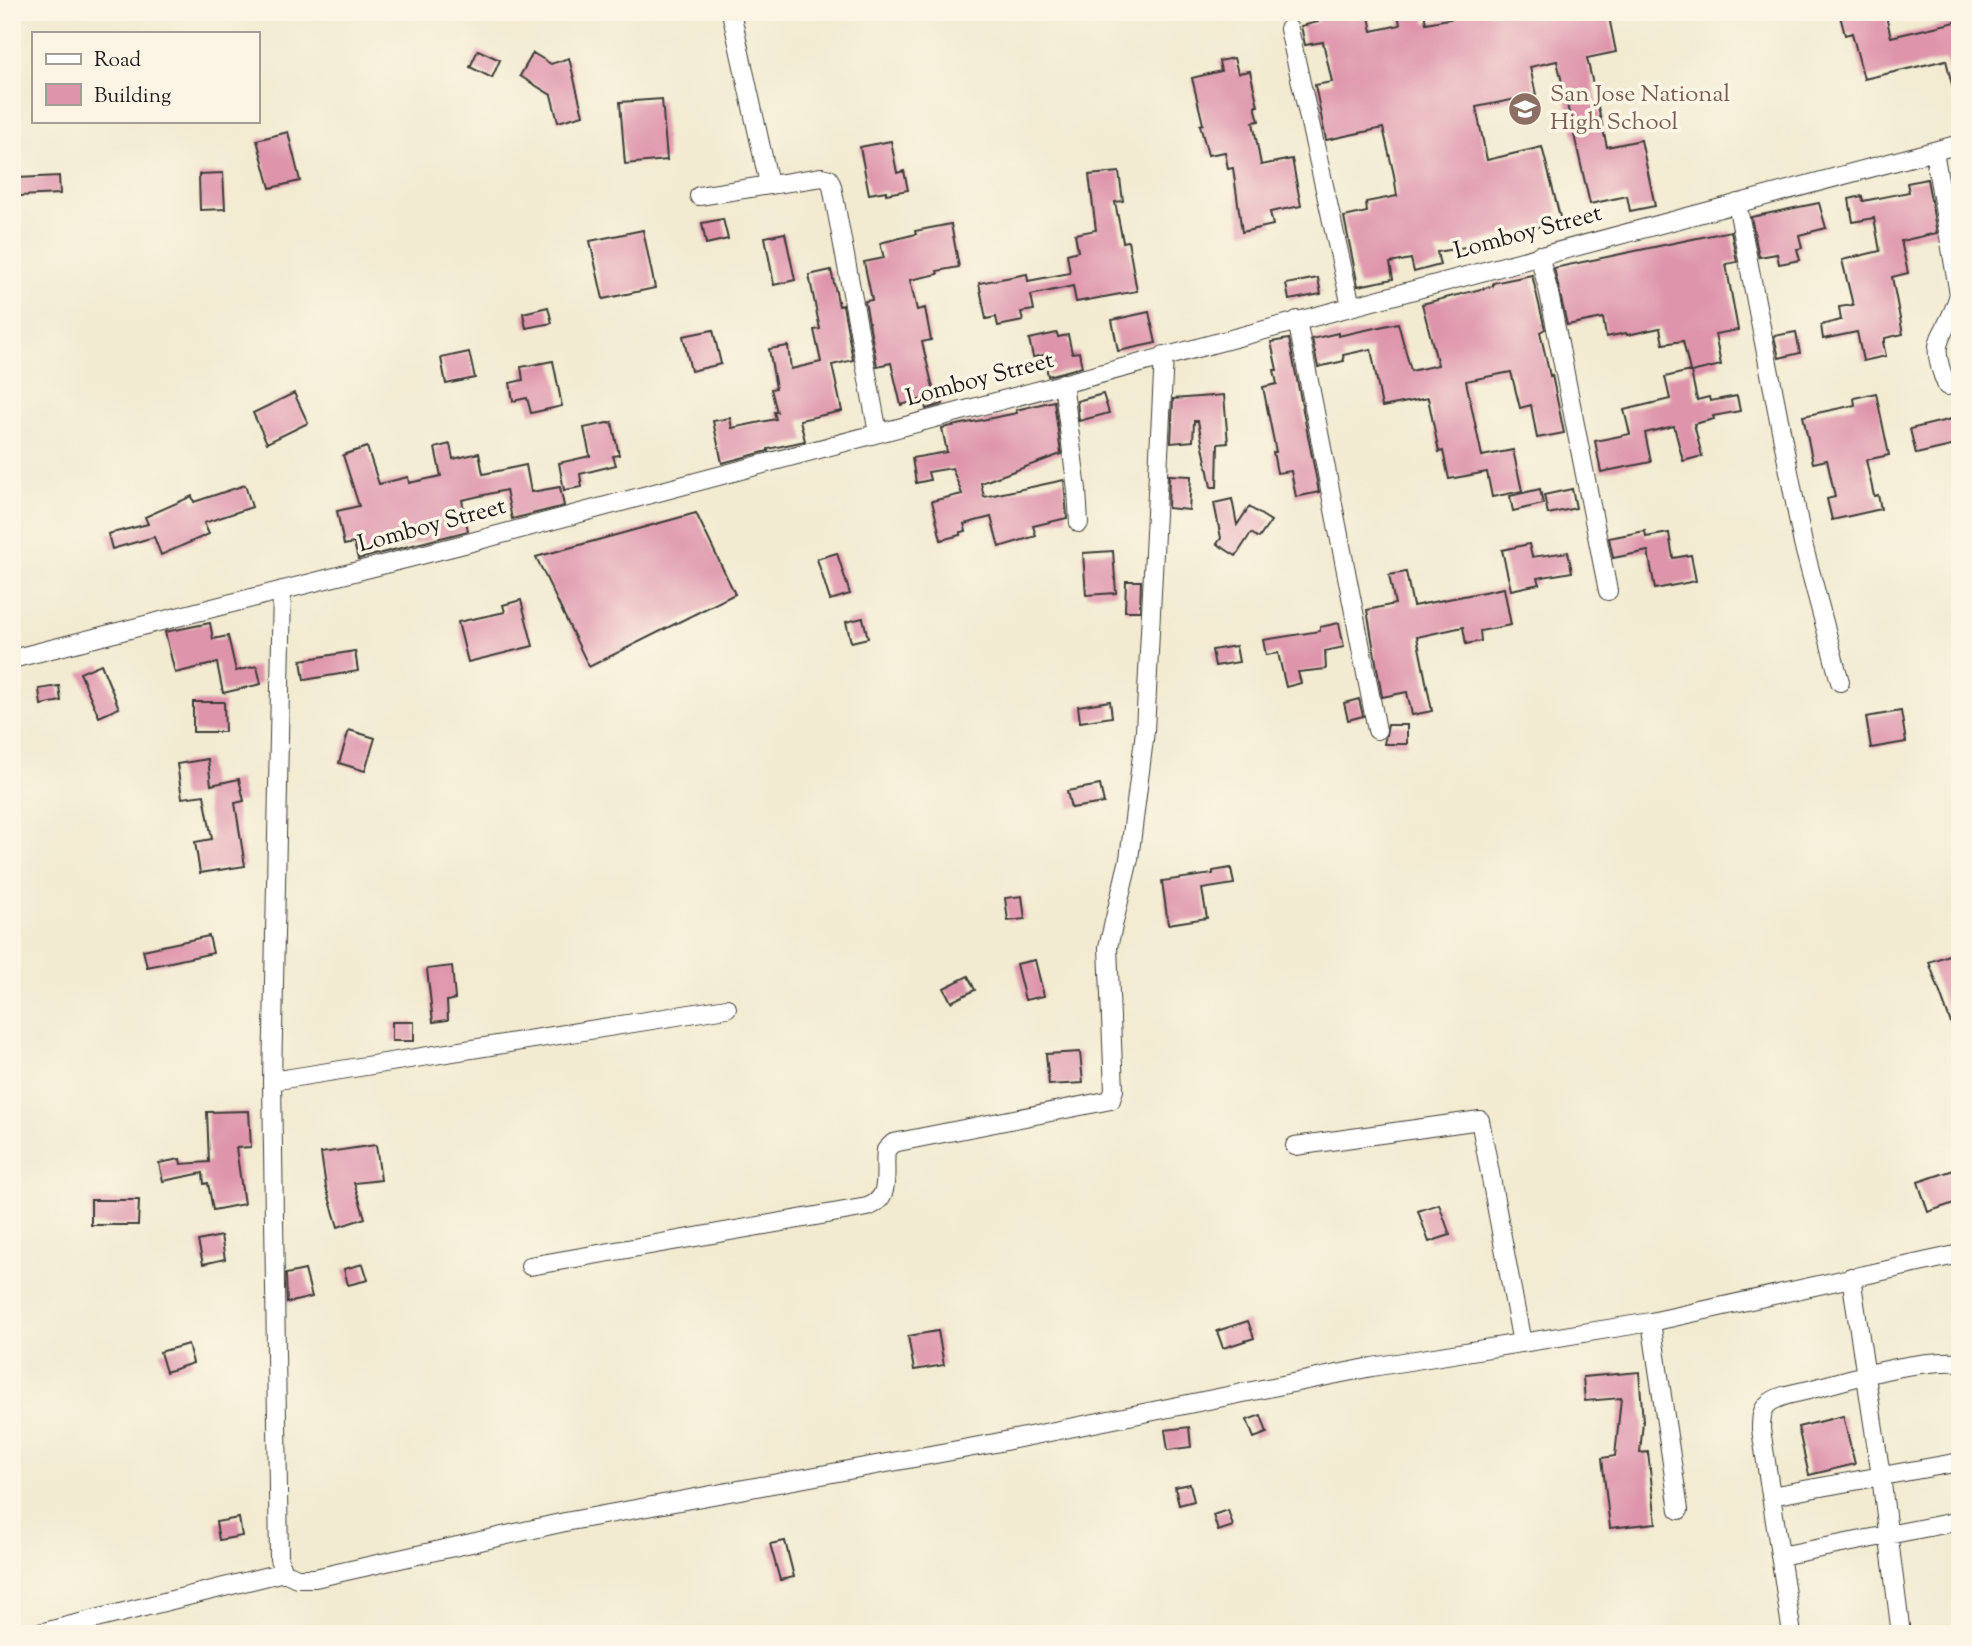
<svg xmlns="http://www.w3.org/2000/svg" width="1972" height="1646" viewBox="0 0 1972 1646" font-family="'Sorts Mill Goudy',serif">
<rect width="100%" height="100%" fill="#fcf5e5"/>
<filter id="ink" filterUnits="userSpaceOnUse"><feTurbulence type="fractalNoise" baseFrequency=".0143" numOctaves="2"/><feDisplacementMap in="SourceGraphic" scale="14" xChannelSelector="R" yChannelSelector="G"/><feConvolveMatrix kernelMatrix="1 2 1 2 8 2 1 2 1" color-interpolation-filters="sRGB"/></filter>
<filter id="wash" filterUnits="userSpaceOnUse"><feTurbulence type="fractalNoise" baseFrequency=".00686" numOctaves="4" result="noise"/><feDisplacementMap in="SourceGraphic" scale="28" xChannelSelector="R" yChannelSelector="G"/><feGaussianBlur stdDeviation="1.57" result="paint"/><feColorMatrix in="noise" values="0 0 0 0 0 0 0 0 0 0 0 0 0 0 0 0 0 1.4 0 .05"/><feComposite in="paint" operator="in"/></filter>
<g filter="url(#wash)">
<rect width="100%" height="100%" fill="#f2ebd1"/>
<g id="blocks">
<path fill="#de95ac" d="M1316 12H1368L1372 31 1400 25 1398 12H1424L1426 23 1460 17 1459 12H1608L1616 52 1587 58 1607 147 1641 140 1655 206 1630 211 1627 196 1590 204 1557 61 1530 67 1536 95 1476 107 1487 160 1542 147 1561 221 1471 244V246L1437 252 1440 265 1414 272 1411 259 1390 263 1393 279 1358 286 1344 217 1367 212 1366 202 1397 196 1394 175 1383 128 1326 140 1315 85 1332 82 1323 42 1305 45 1301 26 1318 22Z
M1839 12H1885L1891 37 1960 21V92L1954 93 1946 60 1864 79 1852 33 1845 35Z
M478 50 500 60 492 78 470 67Z
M533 53 551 64 569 58 583 115 558 122 551 95 520 76Z
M1234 58 1238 73 1250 71 1258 106H1255L1259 121 1253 122 1261 165 1292 159 1301 206 1270 212 1273 225 1242 232 1233 168 1228 169 1225 152 1208 155 1200 125 1203 124 1192 78 1221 71 1219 61Z
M662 99 667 160 625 164 620 102Z
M288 132 300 181 270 188 257 140Z
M891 141 897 173 904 171 908 190 886 194V191L869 194 860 147Z
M1119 172 1123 201 1115 202 1123 242 1128 241 1137 291 1076 302 1073 286 1031 295 1034 310 1021 312 1023 321 998 326 996 317 986 319 979 283 1027 274 1028 281 1070 273 1067 254 1078 251 1075 234 1096 230 1089 175Z
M223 173 225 209 200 210 199 174Z
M59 176 60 194 19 196 18 178Z
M1927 179 1937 233 1901 241 1908 273 1892 277 1903 334 1885 338V342H1883L1886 356 1863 361 1857 332 1823 339 1821 325 1841 320 1839 307 1853 305 1842 260 1880 251 1874 218 1853 222 1849 199 1862 196 1863 201 1909 192 1907 183Z
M1819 203 1826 228 1799 235 1802 248 1797 249 1800 260 1779 264 1777 254 1759 257 1751 217Z
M723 219 728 239 706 244 702 223Z
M951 224 959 267 937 271 938 274 910 280 917 310 925 308 931 340 922 342 934 392 940 391 943 404 926 409 923 399 901 405 891 363 877 366 865 301 872 300 864 262 884 258 880 243 916 234 915 231Z
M643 230 655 288 603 299 590 241Z
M1731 231 1737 262 1726 264 1738 330 1715 334 1721 365 1691 372 1697 400 1709 397 1710 401 1737 396 1740 411 1713 416 1714 419 1694 424 1702 456 1683 461 1674 426 1645 433 1651 462 1601 472 1595 441 1630 434 1624 410 1670 399 1665 377 1690 371 1683 341 1663 344 1660 328 1627 335 1626 333 1606 337 1603 318 1567 325 1554 268Z
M785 233 795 280 774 285 765 237Z
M831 270 839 306 843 305 853 360 832 365 842 411 800 420 805 441 768 449V451L722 463 713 421 730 418 732 428 776 419 774 412H777L771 389 776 388 769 349 788 346 791 369 821 362 814 330 820 329 809 275Z
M1532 275 1545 329 1540 332 1550 376 1552 375 1564 433 1537 438 1531 405 1520 408 1511 372 1466 381 1482 456 1513 450 1522 491 1492 497 1487 472 1449 479 1443 451 1439 452 1428 398 1382 407 1371 349 1343 355 1344 361 1318 367 1312 339 1338 333V336L1398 323 1411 371 1438 365 1422 304 1493 286V283Z
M1318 278 1321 294 1289 300 1286 284Z
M548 307 552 323 526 328 523 313Z
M1149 312 1156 343 1118 351 1112 320Z
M713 330 721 364 691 371 683 336Z
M1796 332 1800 353 1779 358 1774 336Z
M1057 333 1058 337 1068 335 1072 353 1079 352 1082 367 1048 376 1044 355 1033 357 1029 339Z
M1289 339 1319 492 1296 497 1291 471 1277 473 1273 452H1276L1263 387 1277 384 1274 370H1277L1271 342Z
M469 352 475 378 446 384 441 358Z
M553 361 562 406 531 413 527 398 513 401 510 383 523 380 521 367Z
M294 393 308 423 267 443 253 413Z
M1876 393 1889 455 1866 460 1874 496 1878 495 1881 509 1832 520 1827 499 1835 497 1827 460 1813 463 1803 416 1855 405 1854 398Z
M1103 394 1109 413 1079 421 1077 401Z
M1224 395 1228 443 1218 444 1217 487H1211L1198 421H1194L1193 441 1171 443 1173 399Z
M1054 401 1061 454 981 483 984 497 1064 480 1067 518 1033 526 1036 536 999 547 991 517 964 524 966 531 960 532V535L941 540 932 501 962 494 952 468 928 472 930 480 916 483 912 458 947 452 942 428 1017 413 1016 410Z
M1960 417V444L1916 454 1910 429Z
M612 422 619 455 613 456 616 465 580 474 582 487 564 490 559 463 590 456 584 428Z
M450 444 453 459 479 453 483 474 526 465 531 492 560 487 564 506 512 519 506 490 462 500 468 531 358 559 354 543 344 545 337 511 359 506 343 455 367 447 379 484 408 477 409 483 441 476 435 448Z
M1169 475 1191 476 1189 510 1168 508Z
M245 485 252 507 204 523 209 534 161 555 154 537 112 549 108 534 148 524 145 517 192 496 194 502Z
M1540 489 1543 504 1513 511 1510 496Z
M1572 489 1576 508 1548 514 1544 495Z
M1232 499 1237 525 1249 507 1271 521 1259 538 1251 533 1236 556 1217 544 1221 538 1214 503Z
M696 513 735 594 589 667 536 557Z
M1645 531 1646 537 1669 533 1673 558 1691 555 1696 581 1655 589 1648 551 1613 558 1609 538Z
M1529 544 1532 557 1568 552 1572 572 1537 578 1539 584 1511 590 1502 550Z
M1113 551 1116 593 1086 595 1083 553Z
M837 553 850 594 830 600 817 559Z
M1406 572 1413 606 1504 588 1511 625 1480 631 1481 641 1466 644 1463 627 1417 637 1432 711 1412 715 1407 692 1382 697 1367 610 1395 604 1389 575Z
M1126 581H1141L1140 611H1125Z
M521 600 533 646 468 662 458 622 505 612 503 605Z
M863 618 868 638 851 642 846 622Z
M210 623 213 639 228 636 236 671 257 666 261 684 223 693 217 663 175 673 165 632Z
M1339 623 1344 647 1325 651 1326 669 1298 672 1301 683 1286 687 1278 653 1266 655 1263 640 1320 631V627Z
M1236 646 1239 662 1215 666 1212 650Z
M355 651 358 671 304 680 301 660Z
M101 664 119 708 99 717 80 673Z
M59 686 61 701 41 705 39 689Z
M1359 699 1363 716 1348 720 1344 703Z
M1110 701 1112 717 1080 722 1078 706Z
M193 702H224L225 732H193Z
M1901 711 1906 742 1871 748 1866 717Z
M1388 725H1407V744H1384Z
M349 730 375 738 365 771 339 763Z
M208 759 211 785 239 779 244 801 235 803 245 866 200 873 195 842 212 839 204 795 182 798 177 764Z
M1100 785 1104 803 1071 808 1067 791Z
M1231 868 1234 884 1202 889 1207 918 1168 924 1162 881 1213 874V871Z
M1022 896 1025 919 1008 921 1005 898Z
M209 936 213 953 147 967 143 950Z
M1960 951V1043H1958L1929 962Z
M1035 960 1044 996 1025 1000 1016 964Z
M452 966 455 999 447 1001 448 1020 433 1022 427 969Z
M968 976 975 990 951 1002 944 988Z
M392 1022H414V1041H392Z
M1080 1052 1083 1083 1049 1085 1046 1054Z
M249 1111 251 1147 236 1148 244 1204 213 1210 208 1183 204 1184 203 1173 163 1181 159 1163 180 1159 181 1164 209 1162 207 1112Z
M376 1145 381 1180 354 1183 365 1218 338 1227 326 1187 321 1153Z
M1960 1168V1201L1928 1212 1918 1182Z
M91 1200H139L138 1225H91Z
M1439 1204 1450 1235 1429 1242 1418 1211Z
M221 1236 225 1259 203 1264 198 1241Z
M363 1264 368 1280 348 1285 344 1269Z
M305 1270 312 1297 287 1303 286 1274Z
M1248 1321 1254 1338 1223 1348 1217 1331Z
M938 1331 944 1365 914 1370 908 1336Z
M188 1344 193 1363 166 1372 160 1352Z
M1639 1372 1643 1421 1640 1453 1648 1452 1656 1523 1610 1528 1602 1458 1615 1456 1621 1398 1585 1401 1583 1377Z
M1261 1415 1267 1433 1254 1438 1247 1420Z
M1843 1416 1855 1464 1809 1475 1798 1427Z
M1189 1427 1191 1447 1168 1450 1165 1430Z
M1190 1484 1194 1501 1179 1505 1175 1487Z
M1228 1510 1233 1526 1218 1531 1213 1515Z
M239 1518 242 1536 219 1540 216 1522Z
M785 1541 794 1577 780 1580 770 1544Z"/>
</g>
</g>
<g filter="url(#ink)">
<use href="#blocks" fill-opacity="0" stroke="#3c3b37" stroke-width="2"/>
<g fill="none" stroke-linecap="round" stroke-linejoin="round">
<g stroke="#3c3b37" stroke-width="20">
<path id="minor" d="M731 12 769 184
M1289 29 1351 306
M1934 151 1959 294C1947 340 1925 334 1947 386
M699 196 822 177 829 179 832 186 878 433
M1737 203 1803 544 1840 682
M1539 255 1549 293 1608 591
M1297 320 1377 730
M1063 383 1077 490 1079 523
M282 590 272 1081 279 1559 284 1572 297 1578H315L565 1522 990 1444 1372 1367 1651 1322 1960 1254
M12 659 464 544 1960 144
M272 1081 727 1008
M1295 1146 1480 1120 1522 1343
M530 1266 867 1207C893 1198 883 1173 886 1150L893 1143 1111 1100 1114 1090 1108 947 1129 859 1145 731 1164 355
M1851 1277 1881 1476 1901 1634
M1651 1322 1679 1510
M1771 1496 1960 1462
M1780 1556 1960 1521
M36 1634 284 1572
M1792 1634 1761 1429C1761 1421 1761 1410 1768 1404 1778 1395 1797 1393 1809 1390 1853 1378 1916 1359 1960 1362"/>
</g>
<use href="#minor" stroke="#fff" stroke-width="18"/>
</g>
</g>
<defs>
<g id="school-disc" transform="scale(1.75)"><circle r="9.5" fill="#8d6e63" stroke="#fcf5e5"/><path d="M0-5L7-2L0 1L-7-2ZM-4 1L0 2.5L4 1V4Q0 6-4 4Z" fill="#fff"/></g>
</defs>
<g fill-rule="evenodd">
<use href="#school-disc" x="1525" y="109"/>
</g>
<g text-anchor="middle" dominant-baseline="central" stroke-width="7" stroke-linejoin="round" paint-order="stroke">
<g font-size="24" fill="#785e54" stroke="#fcf5e5" text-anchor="start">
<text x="1550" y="95">San Jose National<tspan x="1550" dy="28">High School</tspan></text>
</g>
<g font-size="24" fill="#1c1c1c" stroke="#fcf5e5">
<text transform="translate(1528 233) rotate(-15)">Lomboy Street</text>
<text transform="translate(980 380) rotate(-15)">Lomboy Street</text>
<text transform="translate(432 526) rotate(-15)">Lomboy Street</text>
</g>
</g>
<rect width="1972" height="1646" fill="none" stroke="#fcf5e5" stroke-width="42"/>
<rect x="32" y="32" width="228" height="91" fill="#fcf5e5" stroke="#a29e95" stroke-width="2"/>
<rect x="46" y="54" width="35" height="10" fill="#ffffff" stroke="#a29e95" stroke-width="2"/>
<text x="94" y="66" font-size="21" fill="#1c1c1c">Road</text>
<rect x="46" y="84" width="35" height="21" fill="#de95ac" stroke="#a29e95" stroke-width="2"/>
<text x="94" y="102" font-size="21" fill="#1c1c1c">Building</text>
</svg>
